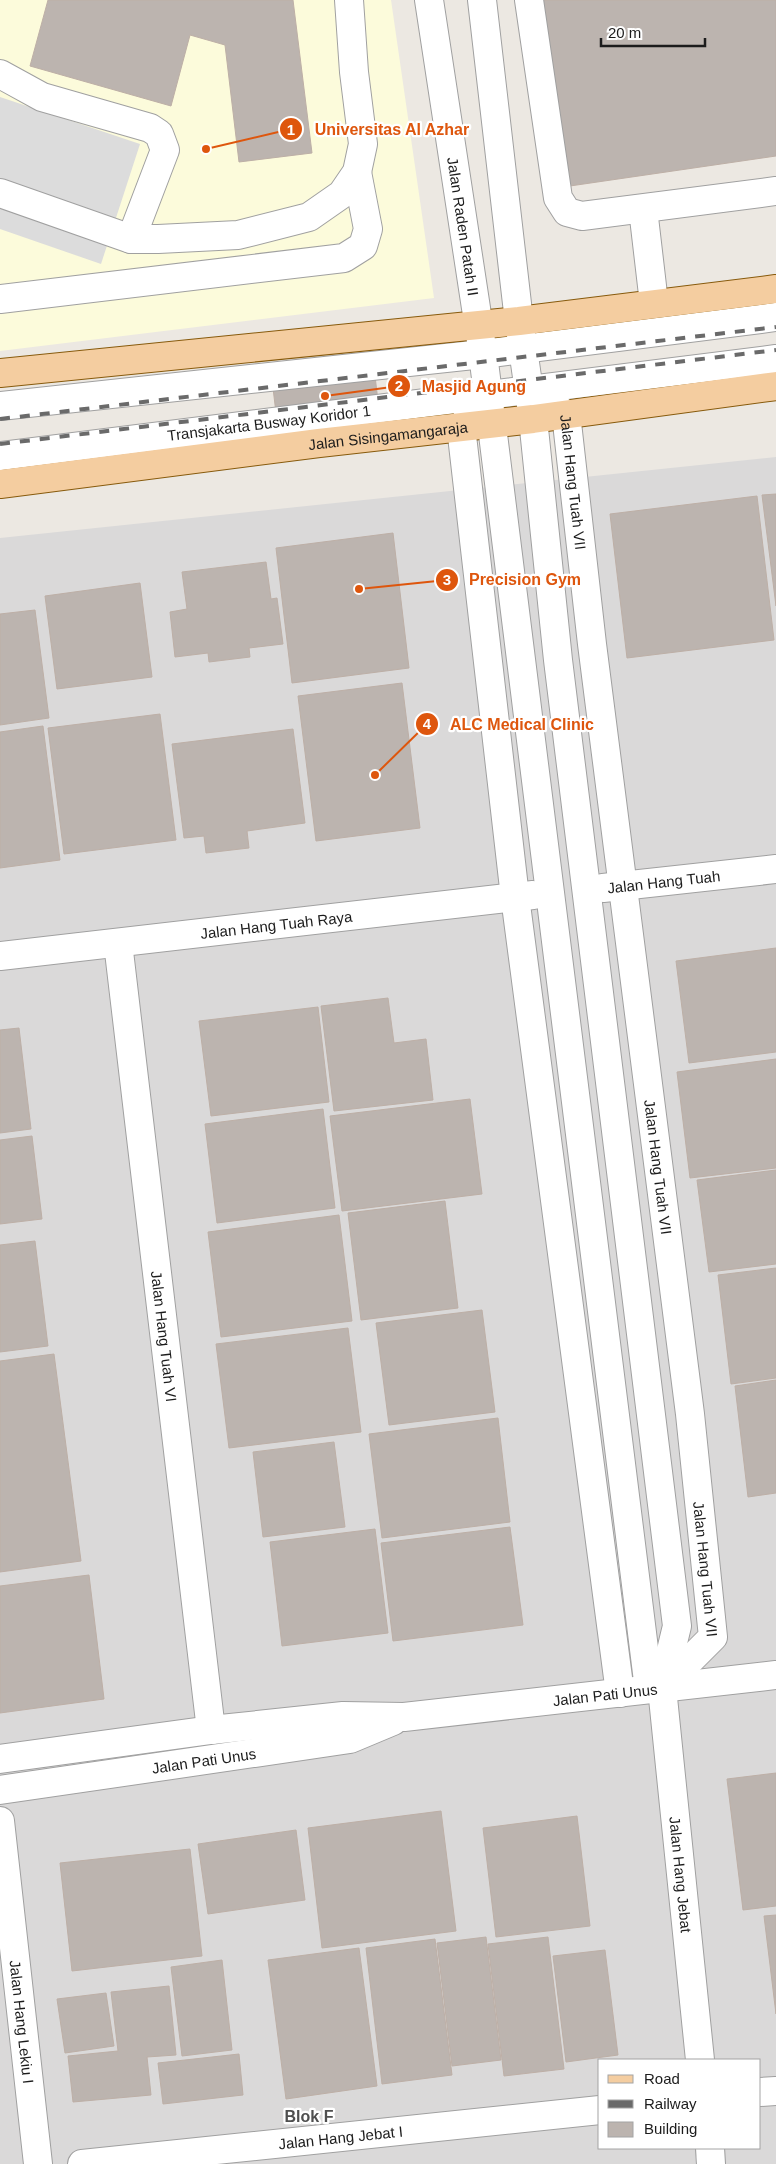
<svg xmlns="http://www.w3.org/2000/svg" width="776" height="2164" viewBox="0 0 776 2164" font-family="Helvetica,sans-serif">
<rect width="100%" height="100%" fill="#ece8e2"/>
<path fill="#dad9d9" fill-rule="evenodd" d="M776 457V2164H0V538ZM600 2060H760V2148H600Z"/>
<path fill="#fcfbdb" d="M0 0H391L434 298 0 351Z"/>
<path fill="#dcdcdc" d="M0 97 140 144 101 264 0 229Z"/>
<path fill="#bcb4af" stroke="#bdafa6" d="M48 0H293L312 153 239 162 225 45 190 35 171 106 30 66Z
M537 0H776V156L563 187Z
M375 376 378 401 276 413 273 388Z
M776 494V606L762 495Z
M757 496 774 640 627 658 610 514Z
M393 533 409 668 292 683 276 548Z
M266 562 271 599 277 598 283 644 249 648 250 657 209 662 208 653 175 657 170 612 187 609 182 572Z
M140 583 152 677 57 689 45 596Z
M35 610 49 718 0 725V614Z
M402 683 420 828 316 841 298 696Z
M160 714 176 840 64 854 48 728Z
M43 726 60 860 0 868V732Z
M293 729 305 823 247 831 249 848 206 853 204 836 184 838 172 744Z
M776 948V1052L689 1063 676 961Z
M388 998 394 1043 426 1039 433 1100 334 1111 321 1006Z
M318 1007 329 1102 211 1116 199 1021Z
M19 1028 31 1129 0 1133V1030Z
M776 1059V1168L690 1178 677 1072Z
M470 1099 482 1194 342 1211 330 1116Z
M323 1109 335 1208 217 1223 205 1124Z
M32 1136 42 1219 0 1224V1140Z
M776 1170V1264L709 1272 697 1180Z
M445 1201 458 1308 361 1320 348 1213Z
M339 1215 352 1321 221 1337 208 1232Z
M35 1241 48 1346 0 1352V1245Z
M776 1268V1378L731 1384 718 1275Z
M482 1310 495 1412 389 1425 376 1323Z
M348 1328 361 1432 229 1448 216 1344Z
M54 1354 81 1561 0 1572V1361Z
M776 1380V1493L748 1497 735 1386Z
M498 1418 510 1522 382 1538 369 1434Z
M334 1442 345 1527 263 1537 253 1452Z
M510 1527 523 1625 393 1641 381 1543Z
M375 1529 388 1633 282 1646 270 1542Z
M89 1575 104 1699 0 1713V1586Z
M776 1773V1906L743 1910 727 1779Z
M441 1811 456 1931 322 1948 308 1828Z
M577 1816 590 1926 496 1937 483 1828Z
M296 1830 305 1900 208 1914 198 1844Z
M190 1849 202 1956 72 1971 60 1863Z
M776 1915V2014L764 1916Z
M486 1937 501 2060 452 2066 437 1943Z
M548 1937 564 2069 504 2076 488 1944Z
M435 1939 452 2075 382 2084 366 1948Z
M359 1948 377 2086 286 2099 268 1960Z
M605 1950 618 2055 566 2062 553 1956Z
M222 1960 232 2050 182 2056 171 1967Z
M169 1986 176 2055 147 2057 151 2095 73 2102 68 2056 118 2051 111 1992Z
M106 1993 114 2046 65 2053 57 1999Z
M239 2054 243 2095 163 2104 158 2063Z"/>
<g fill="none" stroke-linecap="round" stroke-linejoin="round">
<g stroke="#a0a0a0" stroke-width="30">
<g id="minor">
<path id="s1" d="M429 0 483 354 649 1689"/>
<path id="s2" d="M482 0 519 321 533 419 558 660 677 1626 662 1688 700 2060"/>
<path d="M529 0 558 198 567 212 582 216 776 191"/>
<path d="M0 74 42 97 150 128 159 134 165 150 131 239"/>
<path d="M0 193 131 239H158L238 235 309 217 342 194 357 172 363 144 354 72 349 0"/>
<path d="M643 209 654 303"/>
<path d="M0 299 344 258 363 246 368 229 357 172"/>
<path id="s3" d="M547 402 566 414 592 644 690 1414 713 1637 662 1688"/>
<path d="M0 406 483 354 776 317"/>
<path d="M475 409 461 427 515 897 620 1693"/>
<path id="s4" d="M0 456 776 359"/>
<path id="s5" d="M603 888 776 869"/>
<path id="s6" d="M118 943 211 1730"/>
<path id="s7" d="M0 956 533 895"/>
<path id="s8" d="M0 1759 211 1730 343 1716 404 1717 776 1675"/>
<path id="s9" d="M0 1790 350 1739 393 1721"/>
<path id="s10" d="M0 1821 38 2164"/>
<path d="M760 2092 776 2091"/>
<path d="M710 2148 711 2164"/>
<path id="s11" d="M82 2164 600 2110"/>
</g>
</g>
<g stroke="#875a0c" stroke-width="30">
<g id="major">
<path d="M0 373 519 321 776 289"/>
<path id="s12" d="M0 484 319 443 533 419 776 386"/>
</g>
</g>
<use href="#minor" stroke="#fff" stroke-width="28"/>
<use href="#major" stroke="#f4cda0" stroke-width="28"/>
<path stroke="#6a6a6a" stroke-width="4" stroke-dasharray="10 10" stroke-linecap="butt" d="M0 419 776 327
M0 444 776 350"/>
</g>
<g text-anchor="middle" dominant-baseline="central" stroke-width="4.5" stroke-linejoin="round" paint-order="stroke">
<g font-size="15" fill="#1c1c1c" stroke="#fff">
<text stroke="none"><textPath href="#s1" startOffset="229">Jalan Raden Patah II</textPath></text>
<text stroke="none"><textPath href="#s4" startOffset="271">Transjakarta Busway Koridor 1</textPath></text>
<text stroke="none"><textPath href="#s12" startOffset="391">Jalan Sisingamangaraja</textPath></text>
<text stroke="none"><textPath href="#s3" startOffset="91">Jalan Hang Tuah VII</textPath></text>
<text stroke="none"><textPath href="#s5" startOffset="61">Jalan Hang Tuah</textPath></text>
<text stroke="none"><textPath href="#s7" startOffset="278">Jalan Hang Tuah Raya</textPath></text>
<text stroke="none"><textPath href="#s3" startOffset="781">Jalan Hang Tuah VII</textPath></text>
<text stroke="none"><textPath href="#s6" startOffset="396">Jalan Hang Tuah VI</textPath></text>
<text stroke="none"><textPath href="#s3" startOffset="1186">Jalan Hang Tuah VII</textPath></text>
<text stroke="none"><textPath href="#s8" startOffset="609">Jalan Pati Unus</textPath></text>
<text stroke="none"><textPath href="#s9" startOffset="206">Jalan Pati Unus</textPath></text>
<text stroke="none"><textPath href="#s2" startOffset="1889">Jalan Hang Jebat</textPath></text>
<text stroke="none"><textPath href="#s10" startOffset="202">Jalan Hang Lekiu I</textPath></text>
<text stroke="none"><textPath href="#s11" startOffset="260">Jalan Hang Jebat I</textPath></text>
</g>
<g font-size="16" font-weight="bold" fill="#4f4f4f" stroke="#fff">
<text x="309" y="2116">Blok F</text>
</g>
</g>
<path fill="none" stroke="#de560d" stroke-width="2" d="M206 149L291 129M325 396L399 386M359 589L447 580M375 775L427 724"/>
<g fill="#de560d" stroke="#fff" stroke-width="2">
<circle cx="206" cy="149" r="5"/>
<circle cx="325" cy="396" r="5"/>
<circle cx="359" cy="589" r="5"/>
<circle cx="375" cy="775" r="5"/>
<circle cx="291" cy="129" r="12"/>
<circle cx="399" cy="386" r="12"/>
<circle cx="447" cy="580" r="12"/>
<circle cx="427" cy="724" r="12"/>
</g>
<g font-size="15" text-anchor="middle" font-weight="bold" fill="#fff">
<text x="291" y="135">1</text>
<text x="399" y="391">2</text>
<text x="447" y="585">3</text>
<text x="427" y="729">4</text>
</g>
<g font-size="16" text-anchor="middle" font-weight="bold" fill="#de560d" stroke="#fff" stroke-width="4.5" stroke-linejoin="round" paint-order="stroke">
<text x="392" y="135">Universitas Al Azhar</text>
<text x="474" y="392">Masjid Agung</text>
<text x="525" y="585">Precision Gym</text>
<text x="522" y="730">ALC Medical Clinic</text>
</g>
<rect x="598" y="2059" width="162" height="90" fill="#ffffff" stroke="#a4a4a4"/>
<rect x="608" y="2075" width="25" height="8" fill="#f4cda0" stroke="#a4a4a4"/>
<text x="644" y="2084" font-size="15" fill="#1c1c1c">Road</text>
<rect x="608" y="2100" width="25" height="8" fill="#6a6a6a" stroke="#a4a4a4"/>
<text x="644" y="2109" font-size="15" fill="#1c1c1c">Railway</text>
<rect x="608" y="2122" width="25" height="15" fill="#bcb4af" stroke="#a4a4a4"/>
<text x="644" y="2134" font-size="15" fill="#1c1c1c">Building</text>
<path d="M601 38v8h104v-8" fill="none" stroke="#1c1c1c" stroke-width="2.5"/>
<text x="608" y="38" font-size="15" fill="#1c1c1c" stroke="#ffffff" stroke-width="4" paint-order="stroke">20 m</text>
</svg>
